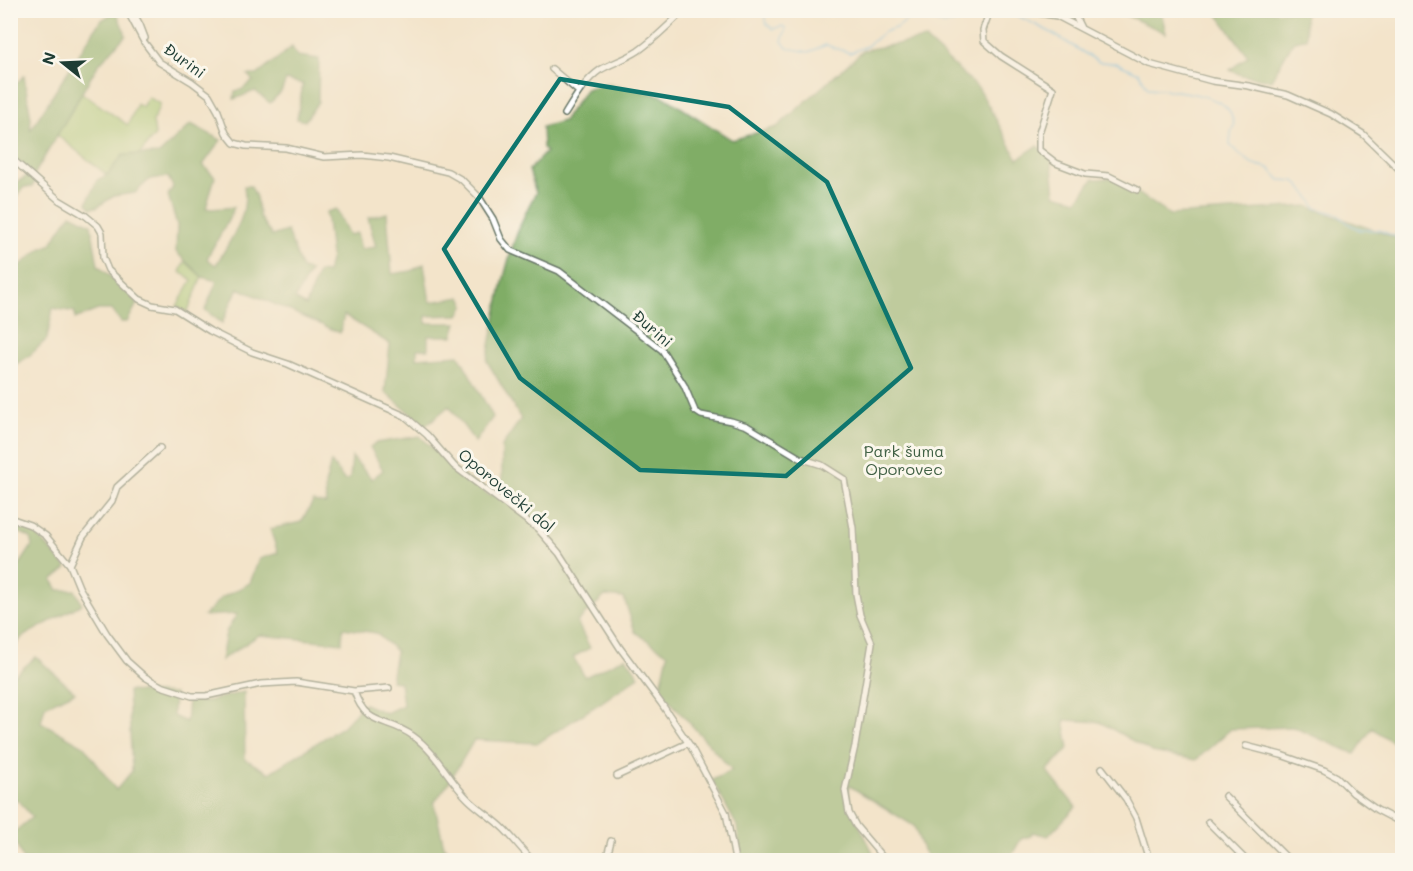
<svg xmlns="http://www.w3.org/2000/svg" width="1413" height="871" viewBox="0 0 1413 871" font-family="Mali,sans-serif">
<rect width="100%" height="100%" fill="#fbf7ec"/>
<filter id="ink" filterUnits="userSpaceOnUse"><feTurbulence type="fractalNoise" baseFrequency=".0167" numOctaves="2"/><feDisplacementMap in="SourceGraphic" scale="12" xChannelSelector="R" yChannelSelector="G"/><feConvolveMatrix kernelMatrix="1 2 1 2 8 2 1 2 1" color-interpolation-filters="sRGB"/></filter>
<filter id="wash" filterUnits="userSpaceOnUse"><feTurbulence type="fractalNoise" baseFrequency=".008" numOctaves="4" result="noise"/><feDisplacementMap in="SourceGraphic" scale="24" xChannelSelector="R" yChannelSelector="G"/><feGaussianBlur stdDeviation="1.35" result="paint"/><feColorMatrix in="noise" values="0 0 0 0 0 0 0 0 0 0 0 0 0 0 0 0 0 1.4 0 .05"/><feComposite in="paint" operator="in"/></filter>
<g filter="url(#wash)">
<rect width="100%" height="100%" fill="#f3e4ca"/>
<path fill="#a1c974" stroke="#608354" stroke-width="1.5" d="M82 93 128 125 137 104 142 107 148 97 160 104 153 121 155 135 139 155C121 151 117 163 107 175L57 135Z
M185 261 202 277 187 313 177 306 192 280 180 272Z"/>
<path fill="#80ad66" stroke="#50754d" stroke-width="1.5" d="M116 11 126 35 98 65 34 175 11 155V88L24 76 31 118 30 131 100 21Z
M1116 11H1161L1166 33Z
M1215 11H1305L1306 38 1293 42 1271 80 1241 75 1230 70 1248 56Z
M925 39 979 89 1018 159 1037 146 1051 157 1055 194 1078 200 1093 179 1116 178 1170 215 1307 206 1402 240V749L1372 728 1355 754 1293 727 1231 729 1196 760 1152 752 1100 722 1064 720 1069 748 1047 771 1076 807 1048 836 1032 832 1031 836 1021 839 1009 860H929L923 850 914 826 848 785C849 813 866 835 876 860H741L737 826 712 780 732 770 660 690 668 654 635 632 624 598 605 596 577 622 590 648 573 657 585 677 626 657 639 676 602 702 538 743 474 740 448 784 434 803 444 846 458 860H23L12 834 32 817 18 800H11V678L36 657 75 692 45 706 41 722 84 746 116 790 132 771 128 691 174 694 173 716 186 722 188 700 203 702 244 692 245 759 269 773 342 727 364 704 386 713 403 705 400 682 391 681 396 651 376 633 343 628 342 643 259 635 221 660 226 632 237 614 204 616 221 598 250 583 259 559 278 553 270 529 301 522 313 502 326 504 325 485 331 462 345 481 350 478 352 457 372 479 383 470 370 447 376 443 420 436 450 466 490 496 502 486V446L521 419 487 361C498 305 507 242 536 193L529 170 546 152 543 148 542 127 563 121 586 89 608 83 663 96 732 140 777 127 864 50Z
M292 47 297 56 319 59 318 102 305 121 297 119 303 84 286 80 281 92 270 103 255 91 234 99 235 91 241 90 253 81 248 75H257Z
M191 124 221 140 203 165 215 177 206 208 211 209 234 207C228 225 215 241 207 259L216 265C231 238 249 218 244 186H251L256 197 260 218 272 236 287 231 302 269 310 271 295 299 306 306 318 272 327 273 331 256 326 212 336 209 349 235 357 233 361 249 376 247 368 218 387 213 392 274 411 271 424 264 430 302 461 297 465 305 459 315 426 316V323H457L453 336H428V349H417V358L459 355 493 417 475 442 449 406 425 426 385 392 390 344 344 315 340 333 238 288 222 323 205 310 217 281 202 277 176 252 177 225 168 195 173 187 168 177 150 179 135 193 114 196 97 207 91 208 87 203 97 180 107 175 123 155 159 154Z
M27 176 35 182 32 187H24L11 203V186Z
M71 214 91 224 98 265 138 302 127 322H121L112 310H98L75 319V312L53 308 47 339 28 357 11 367V273L40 249 50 245Z
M11 522 32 530 67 568 52 580 58 590H75L82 604 22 637 11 653V578L32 546 30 537 11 529Z"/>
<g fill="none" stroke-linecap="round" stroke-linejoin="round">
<path stroke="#67b8e2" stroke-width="1.5" d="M740 10 747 13 751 10
M758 10 764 14 767 24 773 29 782 26 786 28 782 41 787 48 809 52 826 45 850 53 867 46 884 32 898 27 908 19 924 15 944 25 962 21 966 10
M994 11 1018 16 1050 32 1099 62 1116 63 1139 73 1148 88C1168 90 1219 93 1230 112 1232 115 1233 121 1234 125L1231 132 1230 145 1239 154 1253 164 1269 168 1280 180 1295 181 1310 198 1316 208 1337 214 1349 224 1360 230H1379L1402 239"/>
</g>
</g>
<g filter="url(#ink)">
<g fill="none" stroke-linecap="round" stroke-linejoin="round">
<g stroke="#697768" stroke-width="8">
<path id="street" d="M127 10 144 42 159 62 192 82 209 95 218 111 226 133 234 143 246 146 286 148 324 157 362 155 389 158 448 172 462 180 479 197 493 219 501 239 510 250 559 271 662 350 684 385 695 411 701 415 731 421 747 426 800 458 822 465 844 479 853 528 856 594 860 615 872 643 855 746 845 790 849 813 856 826 885 860
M775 10 798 12 805 10
M990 10 983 30 984 41 1001 56 1053 89 1039 133V150L1056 163 1085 174 1109 176 1137 190
M1020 10 1057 16 1149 64 1212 81 1249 86 1288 95 1331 114 1363 134 1402 172
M1072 10 1081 28
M134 14 140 25 145 38
M552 69 579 92
M565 114C575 98 585 80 600 70 612 63 626 59 638 51 655 39 669 25 684 10
M10 157 59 200 86 216 98 226 102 233 103 258 108 270 139 299 152 305 175 309 210 331 252 352 288 364 405 416 427 435 454 466 538 529 559 553 620 648 661 703 691 747 726 813 735 860
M10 518 30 525 46 536 70 565 79 587 107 634 127 661 145 677 161 686 192 696H206L261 684 296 682 354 691C366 728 387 717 413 736 437 753 448 779 468 799 479 810 493 818 504 829 514 839 522 850 532 860
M70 565 83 537 112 501 117 487 160 448
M354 691 389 688
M1246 746 1281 755 1324 770 1337 777 1353 793 1377 810 1402 823
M1102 768 1126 799 1136 818 1149 860
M617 776 688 743
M1225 796 1289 860
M1208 822 1246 860
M1185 859 1186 860
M606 860 611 841"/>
</g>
<use href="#street" stroke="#fff" stroke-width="5"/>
</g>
</g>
<path d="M0 0H1413V871H0ZM560 79 729 107 827 182 911 368 786 476 640 470 520 378 444 249Z" fill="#f3e4ca" fill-opacity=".55" fill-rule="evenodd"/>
<path fill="none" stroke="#0f766e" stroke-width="4.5" stroke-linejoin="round" d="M560 79 729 107 827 182 911 368 786 476 640 470 520 378 444 249Z"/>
<g text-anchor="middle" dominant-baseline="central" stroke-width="6" stroke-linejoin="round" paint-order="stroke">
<g font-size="16" fill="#1f3d34" stroke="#fbf7ec">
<text transform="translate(185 60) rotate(36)">Đurini</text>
<text transform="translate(653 328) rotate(41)">Đurini</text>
<text transform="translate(507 490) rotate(40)">Oporovečki dol</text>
</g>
<g font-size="16" fill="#406044" stroke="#fbf7ec">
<text x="904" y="450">Park šuma<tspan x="904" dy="18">Oporovec</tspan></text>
</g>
</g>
<rect width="1413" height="871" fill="none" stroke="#fbf7ec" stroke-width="36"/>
<g transform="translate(63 63) rotate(288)" stroke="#fbf7ec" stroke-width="4.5" paint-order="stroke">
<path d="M0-4.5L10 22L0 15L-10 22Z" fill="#1f3d34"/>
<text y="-9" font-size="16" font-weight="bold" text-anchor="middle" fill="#1f3d34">N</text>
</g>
</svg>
